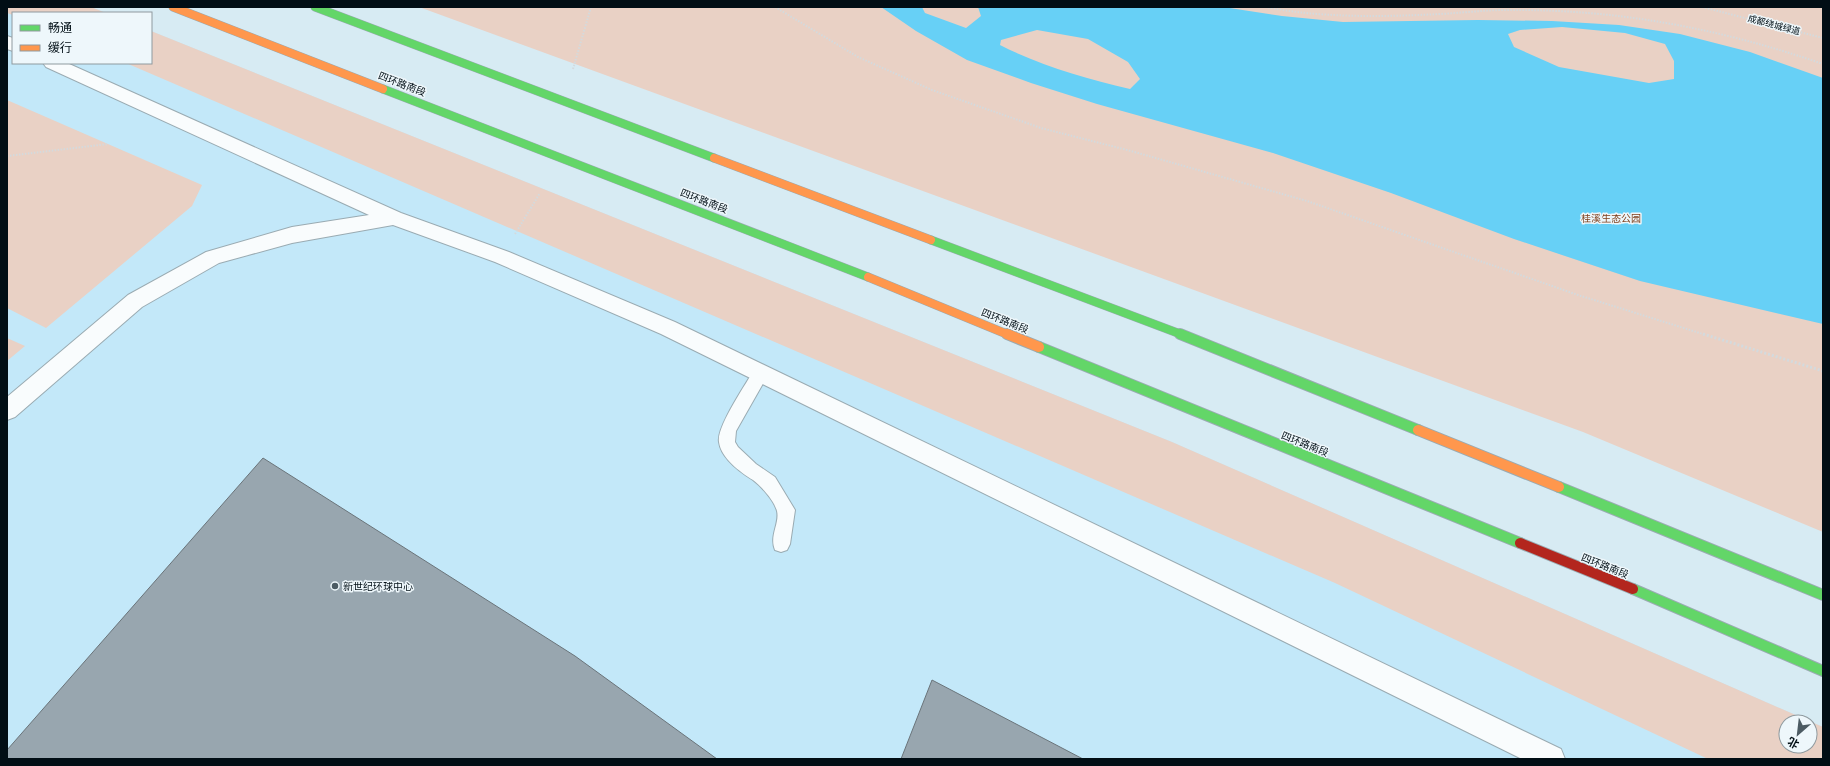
<svg xmlns="http://www.w3.org/2000/svg" width="1830" height="766" viewBox="0 0 1830 766" font-family="'Archivo Narrow','Noto Sans SC',sans-serif">
<rect width="100%" height="100%" fill="#d7ebf3"/>
<path fill="#c3e8f9" fill-rule="evenodd" d="M7 7H91L106 13H13V63H151V31L1172 442 1823 727V759H7ZM1786 722H1810V746H1786Z"/>
<path fill="#e9d1c5" fill-rule="evenodd" d="M7 7H91L106 13H13V15L7 13Z
M419 7H1823V532L1583 432Z
M151 31 1172 442 1823 727V759H1708L1335 583 126 63H151ZM1786 722H1810V746H1786Z
M7 100 202 185 192 206 46 328 7 308Z
M7 338 25 346 7 361Z"/>
<path fill="#67d0f6" fill-rule="evenodd" d="M881 7H922L925 13 966 28 981 16 978 7H1223L1282 16 1343 22 1478 20 1552 21 1619 25 1680 34 1750 52 1823 78V324L1640 281 1514 239 1391 193 1273 153 1097 104 1031 83 967 60 916 31ZM1562 27 1625 33 1665 44 1674 61V79L1649 83 1559 67 1514 47 1508 34 1520 30ZM1037 30 1088 39 1128 62 1140 79 1130 89C1085 78 1041 66 1000 45L1001 40Z"/>
<path fill="#98a6af" stroke="#6a747a" d="M263 458 575 656 717 759H7V750Z
M932 680 1083 759H901Z"/>
<g fill="none" stroke-linecap="round" stroke-linejoin="round">
<g stroke="#9aabb2" stroke-width="2">
<path id="lane" d="M761 366 767 368 769 373 736 431 735 442 738 447 756 464 775 477 795 510 790 544 787 550 781 552 775 550C769 536 780 523 777 511 774 500 761 486 753 480 740 472 721 458 719 442 716 427 747 383 755 368Z"/>
</g>
<g stroke="#9aabb2" stroke-width="2">
<path id="street" d="M7 36 13 38V51L7 49Z
M43 63H67L401 213 509 252 675 322 1561 749 1565 759H1522L661 334 495 262 393 225 292 243 219 263 142 307 15 417 7 420V397L128 295 206 252 292 227 369 215 46 67Z"/>
</g>
<g stroke="#9aabb2" stroke-width="9">
<path id="fast-far1" d="M315 7 714 158
M383 89 868 277
M931 240 1183 335"/>
</g>
<g stroke="#9aabb2" stroke-width="12">
<path id="fast" d="M1180 334 1418 430
M1039 347 1520 543
M1559 487 1823 595
M1633 589 1823 671"/>
</g>
<g stroke="#9aabb2" stroke-width="9">
<path id="slow-far1" d="M173 7 383 89
M714 158 931 240
M868 277 1009 335"/>
</g>
<g stroke="#9aabb2" stroke-width="12">
<path id="slow" d="M1007 334 1039 347
M1418 430 1559 487"/>
</g>
<g stroke="#9aabb2" stroke-width="12">
<path id="jam" d="M1520 543 1633 589"/>
</g>
<path stroke="#d4dadd" stroke-width="2" stroke-dasharray="1.5 1.5" stroke-linecap="butt" d="M775 7 858 57 932 90 1041 128 1131 151 1307 201 1578 295 1706 335
M1265 7C1321 18 1383 17 1440 14 1462 13 1484 10 1506 10 1617 9 1718 28 1823 64
M1702 7 1823 38
M573 69 591 7
M7 156 108 144
M515 234 540 193"/>
<path stroke="#d4dadd" stroke-width="3" stroke-dasharray="2 2" stroke-linecap="butt" d="M1703 334 1823 371"/>
<use href="#lane" fill="#f9fcfd" fill-rule="evenodd"/>
<use href="#street" fill="#f9fcfd" fill-rule="evenodd"/>
<use href="#fast-far1" stroke="#63d668" stroke-width="8"/>
<use href="#fast" stroke="#63d668" stroke-width="10"/>
<use href="#slow-far1" stroke="#ff974d" stroke-width="8"/>
<use href="#slow" stroke="#ff974d" stroke-width="10"/>
<use href="#jam" stroke="#b3261e" stroke-width="10"/>
</g>
<circle fill="#4c5b63" stroke="#eef7fb" stroke-width="1.5" cx="335" cy="586" r="4"/>
<g text-anchor="middle" dominant-baseline="central" stroke-width="3" stroke-linejoin="round" paint-order="stroke">
<g font-size="9" fill="#010e15" stroke="#eef7fb">
<text transform="translate(1774 25) rotate(15)">成都绕城绿道</text>
</g>
<g font-size="10" fill="#010e15" stroke="#eef7fb">
<text transform="translate(402 84) rotate(21)">四环路南段</text>
<text transform="translate(704 201) rotate(21)">四环路南段</text>
<text transform="translate(1005 321) rotate(22)">四环路南段</text>
<text transform="translate(1305 444) rotate(22)">四环路南段</text>
<text transform="translate(1605 566) rotate(22)">四环路南段</text>
</g>
<g font-size="10" fill="#7d3f1c" stroke="#eef7fb">
<text x="1611" y="218">桂溪生态公园</text>
</g>
<g font-size="10" fill="#010e15" stroke="#eef7fb" text-anchor="start">
<text x="343" y="586">新世纪环球中心</text>
</g>
</g>
<rect width="1830" height="766" fill="none" stroke="#010e15" stroke-width="16"/>
<rect x="12" y="12" width="140" height="52" fill="#eef7fb" stroke="#8f9a9f"/>
<rect x="20" y="25" width="20" height="6" fill="#63d668" stroke="#8f9a9f"/>
<text x="48" y="32" font-size="12" fill="#010e15">畅通</text>
<rect x="20" y="45" width="20" height="6" fill="#ff974d" stroke="#8f9a9f"/>
<text x="48" y="52" font-size="12" fill="#010e15">缓行</text>
<g transform="translate(1798 734) rotate(208)"><circle r="19" fill="#eef7fb" stroke="#8f9a9f"/>
<path d="M0-3L7 15L0 10L-7 15Z" fill="#4c5b63"/>
<text y="-6" font-size="11" font-weight="bold" text-anchor="middle" fill="#010e15">北</text>
</g>
</svg>
